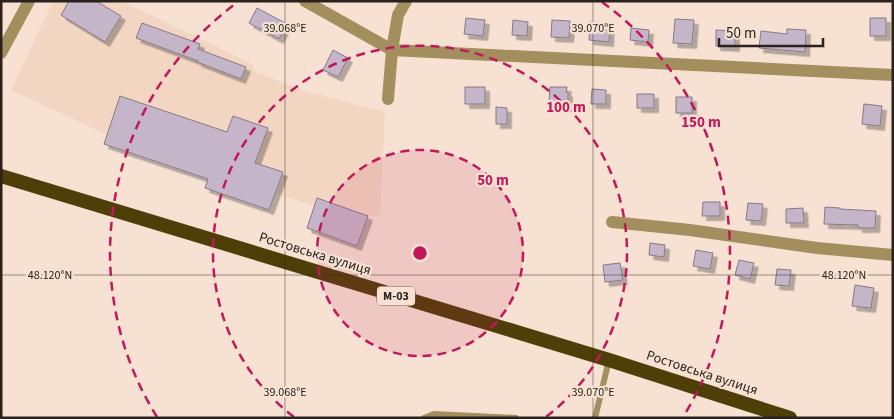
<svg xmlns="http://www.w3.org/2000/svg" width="894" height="419" viewBox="0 0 894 419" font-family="'Source Sans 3',sans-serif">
<defs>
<filter id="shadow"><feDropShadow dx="4.5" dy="4.5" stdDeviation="0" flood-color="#0004"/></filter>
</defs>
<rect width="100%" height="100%" fill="#f6e1d2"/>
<path fill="#f2d6c2" d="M53 1H122L252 64 255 72 305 91 385 112 380 215 368 216 357 246 307 228 314 206 276 193 269 210 205 188 209 177 107 135 11 90Z"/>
<path fill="#c5b5c8" stroke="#867889" filter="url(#shadow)" d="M69 1H96L121 16 105 42 61 15Z
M257 8 287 24 279 39 249 23Z
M466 18 485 20 483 36 464 34Z
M870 18H886V36H870Z
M675 19 694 20 692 44 673 43Z
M513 20 528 22 527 36 512 35Z
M552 20 570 21 569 38 551 37Z
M590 22 610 23 609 42 589 40Z
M142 23 200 44 198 49 246 67 241 79 197 62 198 61 136 38Z
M631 28 649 30 648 42 630 40Z
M787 29 806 30 805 52 759 48 761 31 787 34Z
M716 30 735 31V47L716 46Z
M333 50 348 58 338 77 323 70Z
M465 87H485V104H465Z
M550 87H567L566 92H568V103L549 102Z
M592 89 606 90V104H591Z
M637 94H654V108H637Z
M120 96 227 132 233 116 268 128 255 163 283 172 269 210 205 188 208 179 104 144Z
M676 97H692V113H676Z
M864 104 882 106 880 126 862 124Z
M496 107 507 108V124H496Z
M317 198 368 216 357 246 307 228Z
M703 202H720V216H702Z
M748 203 763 204 761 221 746 220Z
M825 207 840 208V209L876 211 875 228H858V225L824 224Z
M803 208 804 223H786V209Z
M650 243 665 245 664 257 649 255Z
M696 250 713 253 710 269 693 266Z
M739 260 754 263 750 279 735 275Z
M620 263 623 280 605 282 603 265Z
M777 269 791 270 789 286 775 285Z
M855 285 874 288 871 308 852 306Z"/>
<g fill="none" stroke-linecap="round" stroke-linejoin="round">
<path stroke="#a38f5e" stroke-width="6" d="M424 418 434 414 516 418
M595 418 609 360"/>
<path stroke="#a38f5e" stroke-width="12" d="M305 1 392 50 893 75
M388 99 392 50 398 15 406 1
M612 222 690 230 817 248 893 255"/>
<path stroke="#a38f5e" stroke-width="12" d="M1 53 29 1"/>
<path stroke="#503e09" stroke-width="14" d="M1 176 609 360 790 418"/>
</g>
<path fill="none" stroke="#2a231d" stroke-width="1" stroke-opacity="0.45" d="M285 1V418M593 1V418M1 275H893"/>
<circle cx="420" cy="253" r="103" fill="#c2185b" fill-opacity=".12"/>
<g fill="none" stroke="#c2185b" stroke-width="2.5" stroke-dasharray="9 6">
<circle cx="420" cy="253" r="103"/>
<path d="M294 417A207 207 0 1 1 546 417"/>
<path d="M157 417A310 310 0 0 1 238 2M602 2A310 310 0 0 1 683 417"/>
</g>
<g text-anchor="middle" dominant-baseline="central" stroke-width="4.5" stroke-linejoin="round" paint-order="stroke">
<rect fill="#f6e1d2" stroke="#675c53" stroke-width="1" x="377" y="286.5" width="38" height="19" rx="4"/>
<g font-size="12" font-weight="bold" fill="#2a231d">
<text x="396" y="296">М-03</text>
</g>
<g font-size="14" fill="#2a231d" stroke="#f6e1d2">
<text transform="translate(315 254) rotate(17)">Ростовська вулиця</text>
<text transform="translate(702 373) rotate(18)">Ростовська вулиця</text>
</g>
</g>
<g font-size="12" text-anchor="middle" fill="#2a231d" stroke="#f6e1d2" stroke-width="4.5" stroke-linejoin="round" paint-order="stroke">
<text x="285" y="32">39.068°E</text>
<text x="593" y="32">39.070°E</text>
<text x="50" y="279">48.120°N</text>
<text x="844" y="279">48.120°N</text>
<text x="285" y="396">39.068°E</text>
<text x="593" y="396">39.070°E</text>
</g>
<circle cx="420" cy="253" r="8" fill="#c2185b" stroke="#f6e1d2" stroke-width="2.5"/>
<g font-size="15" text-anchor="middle" font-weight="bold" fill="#c2185b" stroke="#f6e1d2" stroke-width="4.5" stroke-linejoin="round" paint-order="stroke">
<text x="566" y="112">100 m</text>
<text x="701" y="127">150 m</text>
<text x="493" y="185">50 m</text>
</g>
<rect width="894" height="419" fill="none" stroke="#2a231d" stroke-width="5"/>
<path d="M719 38v8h104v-8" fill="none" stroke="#2a231d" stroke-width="2.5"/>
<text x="726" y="38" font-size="15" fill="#2a231d" stroke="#f6e1d2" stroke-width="4" paint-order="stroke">50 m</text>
</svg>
